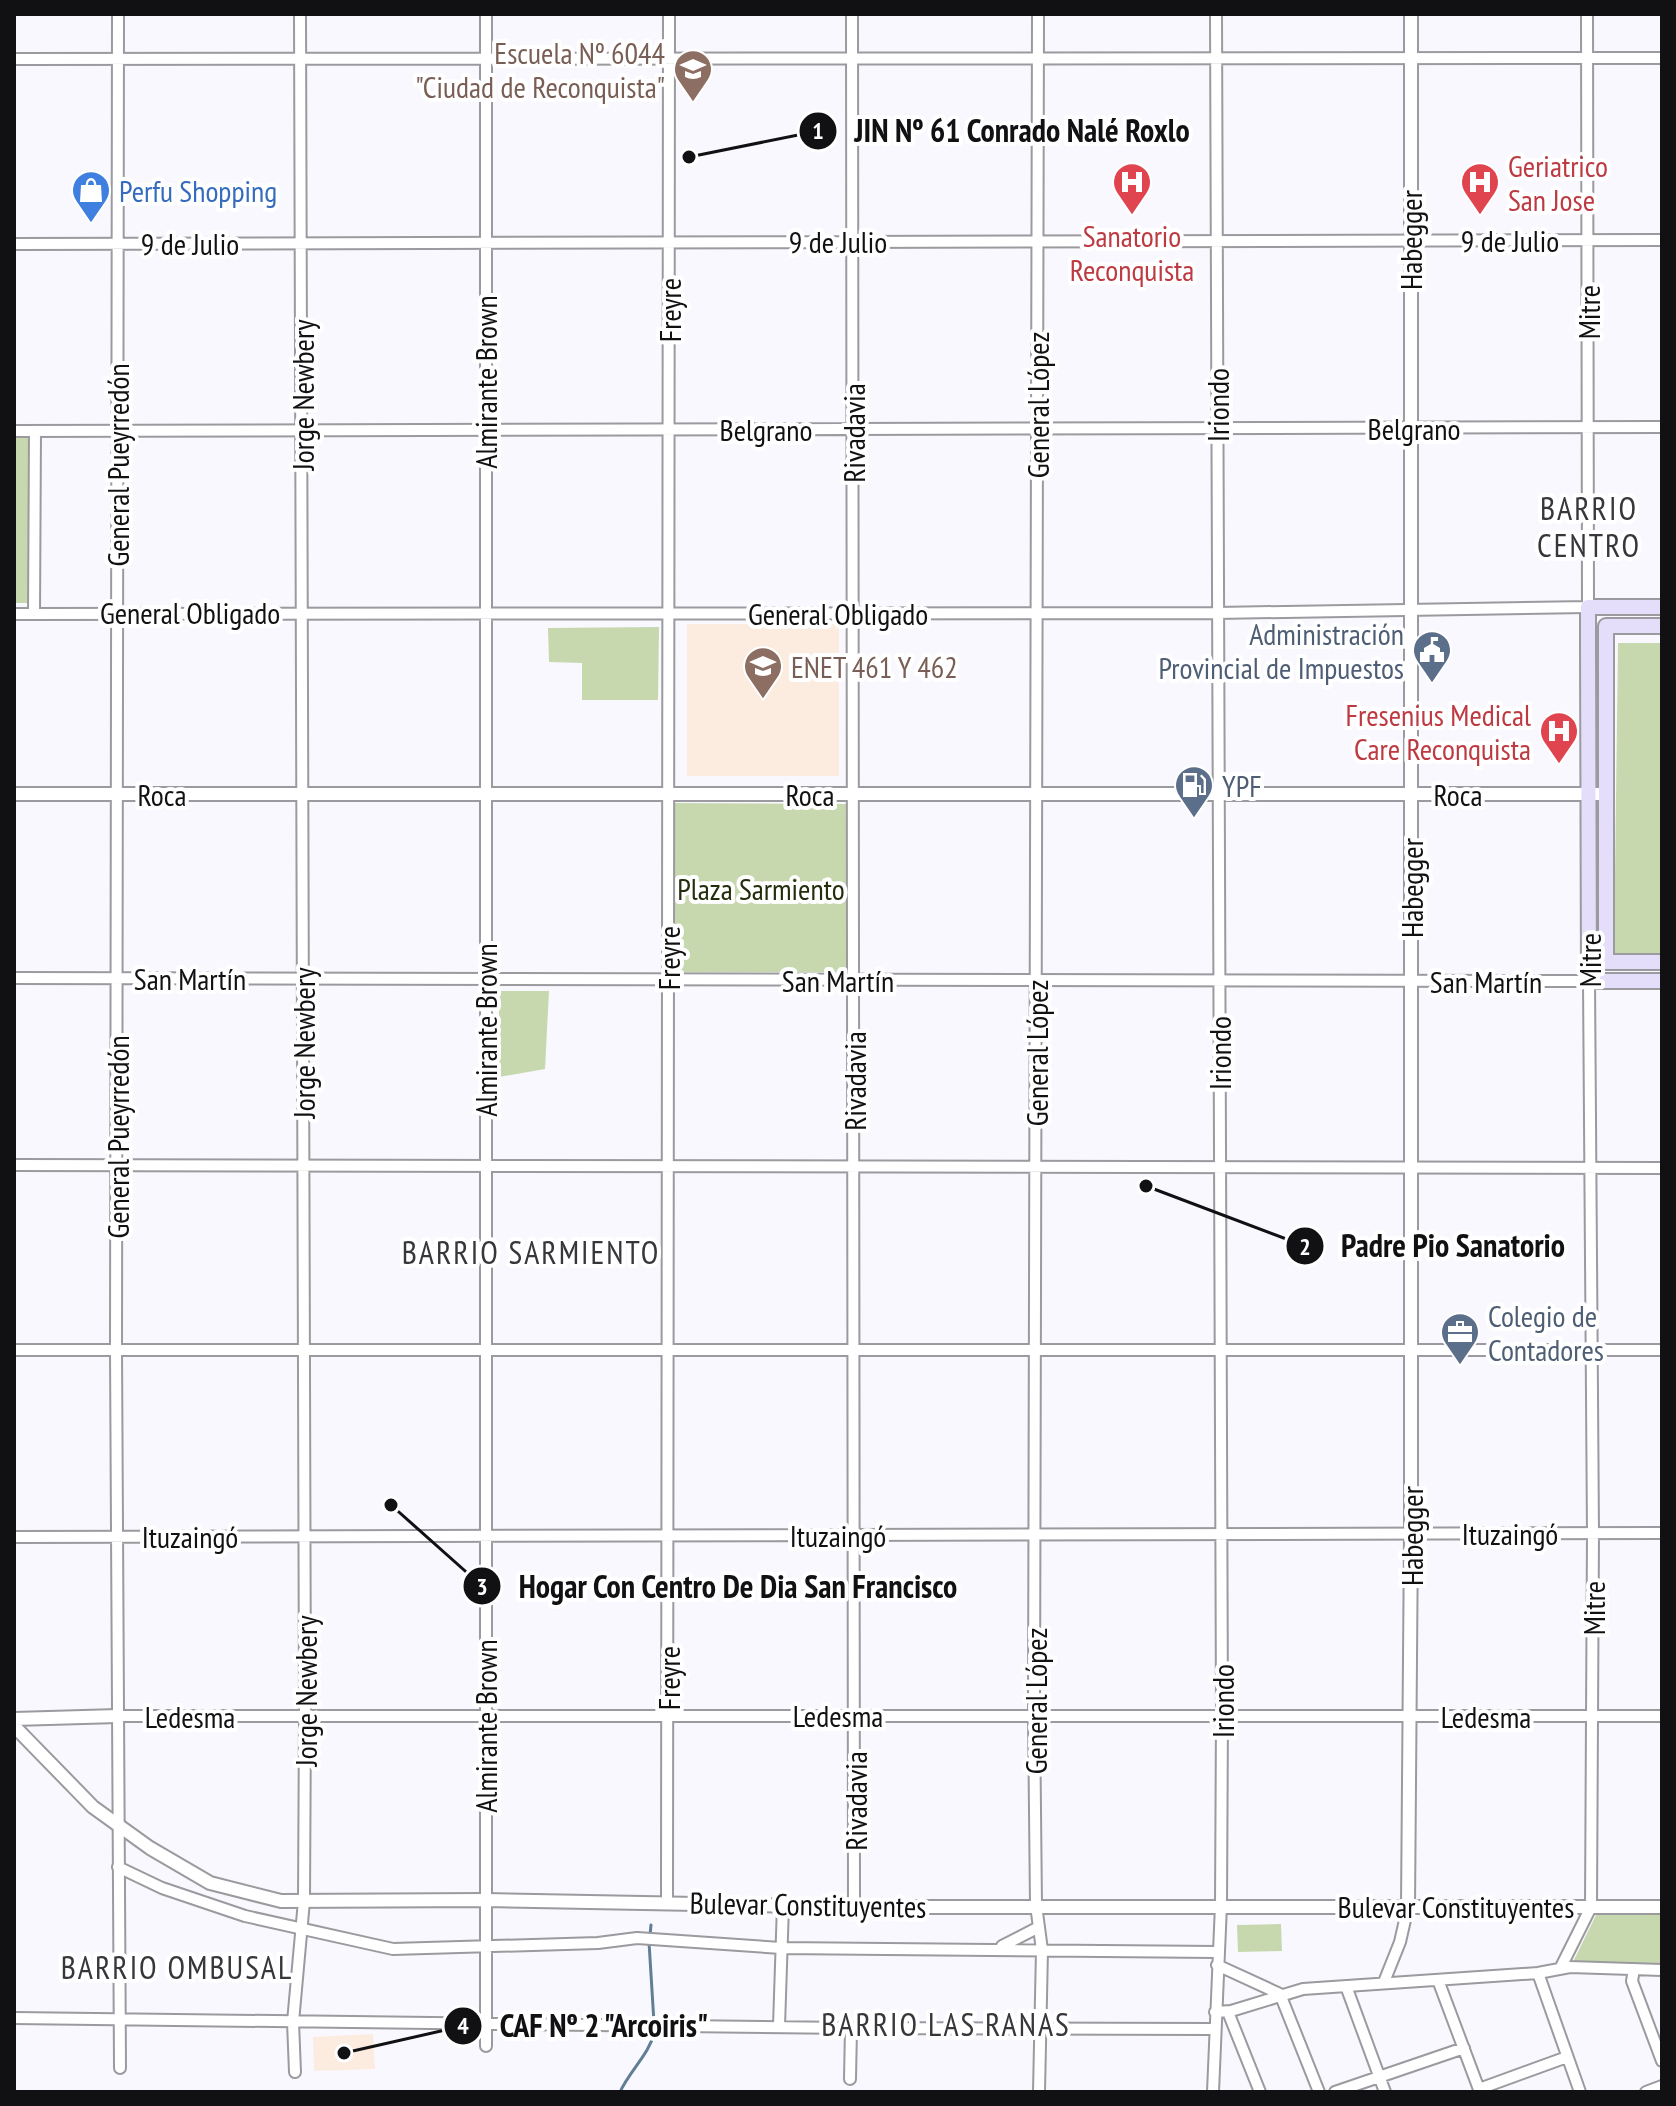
<svg xmlns="http://www.w3.org/2000/svg" width="1676" height="2106" viewBox="0 0 1676 2106" font-family="'PT Sans Narrow',sans-serif">
<rect width="100%" height="100%" fill="#f9f8fe"/>
<path fill="#fcece0" d="M687 624H839V776H687Z
M373 2034 375 2069 314 2071 313 2037Z"/>
<path fill="#c7d8af" d="M14 437H31L30 603H14Z
M659 627 658 700H582V663L549 662 548 628Z
M1618 643H1662V954H1614Z
M675 803 847 804 846 972H674Z
M499 991H549L545 1069 499 1077Z
M1597 1913H1662V1965L1572 1964Z
M1281 1924 1282 1951 1238 1952 1237 1925Z"/>
<g fill="none" stroke-linecap="round" stroke-linejoin="round">
<path stroke="#607e94" stroke-width="3" d="M650 1935 651 1925
M649 1942 654 2023
M620 2092C630 2070 650 2054 655 2030"/>
<g stroke="#9a9a9f" stroke-width="14">
<path id="minor" d="M118 14 116 1350 120 2068
M486 14V2046
M852 14 854 1907
M1038 14 1034 1716 1036 1905 1042 1950 1039 2092
M14 59 1662 58
M14 244 1662 240
M14 431 1662 427
M34 613 35 431
M14 614 1217 613 1588 607 1587 14
M14 978 1589 981 1593 1533 1591 1907 1561 1967
M14 1165 1662 1168
M14 1350H1662
M14 1537 1662 1533
M118 1716H1662
M118 1867 162 1888 245 1916 393 1949 598 1943 637 1938 781 1948 1217 1952
M667 1902 669 14
M1002 1946 1039 1927
M1217 1965 1280 1994 1319 2092
M1634 1969 1632 1981 1662 2061
M1538 1973 1580 2092
M1438 1980 1480 2092
M1384 1982 1400 1942 1408 1907
M1346 1986 1385 2092
M1215 2012 1231 2011 1303 1989 1538 1973 1570 1967 1662 1970
M1228 2012 1260 2092
M14 2018 851 2028 1214 2029
M779 2026 783 1905
M295 2072 293 2022 304 1901 305 1715 300 14
M850 2079 851 2028
M1479 2089 1567 2057
M1213 2092 1221 1905 1222 1716 1216 14
M1335 2092 1464 2048
M1646 2092 1662 2086"/>
</g>
<g stroke="#9a9a9f" stroke-width="16">
<path id="tertiary" d="M14 794H1606
M14 1719 118 1716
M14 1726 93 1807 150 1848 210 1883 281 1901 486 1900 854 1907H1662
M1408 1907 1411 1534V14"/>
</g>
<g stroke="#9a9a9f" stroke-width="18">
<path id="secondary" d="M1662 607H1588V643L1589 981H1662
M1662 626H1606V962H1662"/>
</g>
<use href="#minor" stroke="#fff" stroke-width="10"/>
<use href="#tertiary" stroke="#fff" stroke-width="12"/>
<use href="#secondary" stroke="#e5defb" stroke-width="14"/>
</g>
<defs>
<g id="school-pin" transform="scale(2)"><path d="M0 17L-7.5 6A9.5 9.5 0 1 1 7.5 6Z" fill="#8d6e63" stroke="#fff"/><path d="M0-5L7-2L0 1L-7-2ZM-4 1L0 2.5L4 1V4Q0 6-4 4Z" fill="#fff"/></g>
<g id="hospital-pin" transform="scale(2)"><path d="M0 17L-7.5 6A9.5 9.5 0 1 1 7.5 6Z" fill="#e0444e" stroke="#fff"/><path d="M-5-5h3v3.5h4V-5h3V5h-3V1.5h-4V5h-3Z" fill="#fff"/></g>
<g id="shop-pin" transform="scale(2)"><path d="M0 17L-7.5 6A9.5 9.5 0 1 1 7.5 6Z" fill="#3f7fe0" stroke="#fff"/><path d="M-5-2.5h2.3a2.7 3.5 0 0 1 5.4 0H5L5.5 6h-11ZM-1.5-2.5h3a1.5 2.3 0 0 0-3 0Z" fill="#fff"/></g>
<g id="civic-pin" transform="scale(2)"><path d="M0 17L-7.5 6A9.5 9.5 0 1 1 7.5 6Z" fill="#5c6f8a" stroke="#fff"/><path d="M-.6-6.5H3V-4.5H.6V-3L4-1V1h2V6H-6V1h2V-1L-.6-3ZM-1.2 2.5V6h2.4V2.5Z" fill="#fff"/></g>
<g id="fuel-pin" transform="scale(2)"><path d="M0 17L-7.5 6A9.5 9.5 0 1 1 7.5 6Z" fill="#5c6f8a" stroke="#fff"/><path d="M-5.5-6h7V0h2V4h1.3V-2.5L3-4.5l.8-.8L6-3V5H2.5V1h-1V6h-7ZM-4.2-4.7v3.2H.2V-4.7Z" fill="#fff"/></g>
<g id="office-pin" transform="scale(2)"><path d="M0 17L-7.5 6A9.5 9.5 0 1 1 7.5 6Z" fill="#5c6f8a" stroke="#fff"/><path d="M-6-3h4V-5.5h4V-3h4V5H-6ZM-1-4.5V-3h2v-1.5ZM-6 0V1H6V0Z" fill="#fff"/></g>
</defs>
<g fill-rule="evenodd">
<use href="#school-pin" x="693" y="69"/>
<use href="#hospital-pin" x="1132" y="182"/>
<use href="#hospital-pin" x="1480" y="182"/>
<use href="#shop-pin" x="91" y="190"/>
<use href="#civic-pin" x="1432" y="650"/>
<use href="#school-pin" x="763" y="666"/>
<use href="#hospital-pin" x="1559" y="731"/>
<use href="#fuel-pin" x="1194" y="785"/>
<use href="#office-pin" x="1460" y="1332"/>
</g>
<g text-anchor="middle" dominant-baseline="central" stroke-width="8" stroke-linejoin="round" paint-order="stroke">
<g font-size="30" fill="#785e54" stroke="#fff" text-anchor="end">
<text x="665" y="52">Escuela Nº 6044<tspan x="665" dy="34">"Ciudad de Reconquista"</tspan></text>
<text x="791" y="666" text-anchor="start">ENET 461 Y 462</text>
</g>
<g font-size="30" fill="#be3a42" stroke="#fff" text-anchor="start">
<text x="1508" y="165">Geriatrico<tspan x="1508" dy="34">San Jose</tspan></text>
<text x="1132" y="235" text-anchor="middle">Sanatorio<tspan x="1132" dy="34">Reconquista</tspan></text>
<text x="1531" y="714" text-anchor="end">Fresenius Medical<tspan x="1531" dy="34">Care Reconquista</tspan></text>
</g>
<g font-size="30" fill="#366cbe" stroke="#fff" text-anchor="start">
<text x="119" y="190">Perfu Shopping</text>
</g>
<g font-size="30" fill="#111113" stroke="#fff">
<text transform="translate(1410 240) rotate(-90)">Habegger</text>
<text x="1510" y="240">9 de Julio</text>
<text x="838" y="241">9 de Julio</text>
<text x="190" y="243">9 de Julio</text>
<text transform="translate(669 310) rotate(-90)">Freyre</text>
<text transform="translate(1588 312) rotate(-90)">Mitre</text>
<text transform="translate(485 382) rotate(-90)">Almirante Brown</text>
<text transform="translate(302 395) rotate(-90)">Jorge Newbery</text>
<text transform="translate(1037 405) rotate(-90)">General López</text>
<text transform="translate(1217 405) rotate(-90)">Iriondo</text>
<text x="1414" y="428">Belgrano</text>
<text x="766" y="429">Belgrano</text>
<text transform="translate(853 433) rotate(-90)">Rivadavia</text>
<text transform="translate(117 465) rotate(-90)">General Pueyrredón</text>
<text x="190" y="612">General Obligado</text>
<text x="838" y="613">General Obligado</text>
<text x="162" y="794">Roca</text>
<text x="810" y="794">Roca</text>
<text x="1458" y="794">Roca</text>
<text transform="translate(1411 888) rotate(-90)">Habegger</text>
<text transform="translate(668 958) rotate(-90)">Freyre</text>
<text transform="translate(1589 960) rotate(-90)">Mitre</text>
<text x="190" y="978">San Martín</text>
<text x="838" y="980">San Martín</text>
<text x="1486" y="981">San Martín</text>
<text transform="translate(485 1030) rotate(-90)">Almirante Brown</text>
<text transform="translate(303 1043) rotate(-90)">Jorge Newbery</text>
<text transform="translate(1036 1053) rotate(-90)">General López</text>
<text transform="translate(1219 1053) rotate(-90)">Iriondo</text>
<text transform="translate(854 1081) rotate(-90)">Rivadavia</text>
<text transform="translate(117 1137) rotate(-90)">General Pueyrredón</text>
<text x="1510" y="1533">Ituzaingó</text>
<text x="838" y="1535">Ituzaingó</text>
<text x="190" y="1536">Ituzaingó</text>
<text transform="translate(1411 1536) rotate(-90)">Habegger</text>
<text transform="translate(1593 1608) rotate(-90)">Mitre</text>
<text transform="translate(668 1678) rotate(-90)">Freyre</text>
<text transform="translate(305 1691) rotate(-90)">Jorge Newbery</text>
<text transform="translate(1035 1701) rotate(-90)">General López</text>
<text transform="translate(1222 1701) rotate(-90)">Iriondo</text>
<text x="838" y="1715">Ledesma</text>
<text x="190" y="1716">Ledesma</text>
<text x="1486" y="1716">Ledesma</text>
<text transform="translate(485 1726) rotate(-90)">Almirante Brown</text>
<text transform="translate(855 1801) rotate(-90)">Rivadavia</text>
<text transform="translate(808 1904) rotate(1)">Bulevar Constituyentes</text>
<text x="1456" y="1906">Bulevar Constituyentes</text>
</g>
<g font-size="30" fill="#4e5e75" stroke="#fff" text-anchor="start">
<text x="1404" y="633" text-anchor="end">Administración<tspan x="1404" dy="34">Provincial de Impuestos</tspan></text>
<text x="1222" y="785">YPF</text>
<text x="1488" y="1315">Colegio de<tspan x="1488" dy="34">Contadores</tspan></text>
</g>
<g font-size="30" fill="#232e0c" stroke="#fff">
<text x="761" y="888">Plaza Sarmiento</text>
</g>
<g font-size="32" letter-spacing="2" fill="#37373b" stroke="#fff">
<text x="1589" y="508">BARRIO<tspan x="1589" dy="37">CENTRO</tspan></text>
<text x="531" y="1252">BARRIO SARMIENTO</text>
<text x="177" y="1967">BARRIO OMBUSAL</text>
<text x="946" y="2024">BARRIO LAS RANAS</text>
</g>
</g>
<path fill="none" stroke="#111113" stroke-width="3" d="M689 157L818 131M1146 1186L1305 1246M391 1505L482 1586M344 2053L463 2026"/>
<g fill="#111113" stroke="#fff" stroke-width="3">
<circle cx="689" cy="157" r="8"/>
<circle cx="1146" cy="1186" r="8"/>
<circle cx="391" cy="1505" r="8"/>
<circle cx="344" cy="2053" r="8"/>
<circle cx="818" cy="131" r="20"/>
<circle cx="1305" cy="1246" r="20"/>
<circle cx="482" cy="1586" r="20"/>
<circle cx="463" cy="2026" r="20"/>
</g>
<g font-size="24" text-anchor="middle" font-weight="bold" fill="#fff">
<text x="818" y="139">1</text>
<text x="1305" y="1255">2</text>
<text x="482" y="1595">3</text>
<text x="463" y="2034">4</text>
</g>
<g font-size="32" text-anchor="middle" font-weight="bold" fill="#111113" stroke="#fff" stroke-width="8" stroke-linejoin="round" paint-order="stroke">
<text x="1022" y="142">JIN Nº 61 Conrado Nalé Roxlo</text>
<text x="1453" y="1257">Padre Pio Sanatorio</text>
<text x="738" y="1598">Hogar Con Centro De Dia San Francisco</text>
<text x="604" y="2037">CAF Nº 2 "Arcoiris"</text>
</g>
<rect width="1676" height="2106" fill="none" stroke="#111113" stroke-width="32"/>
</svg>
